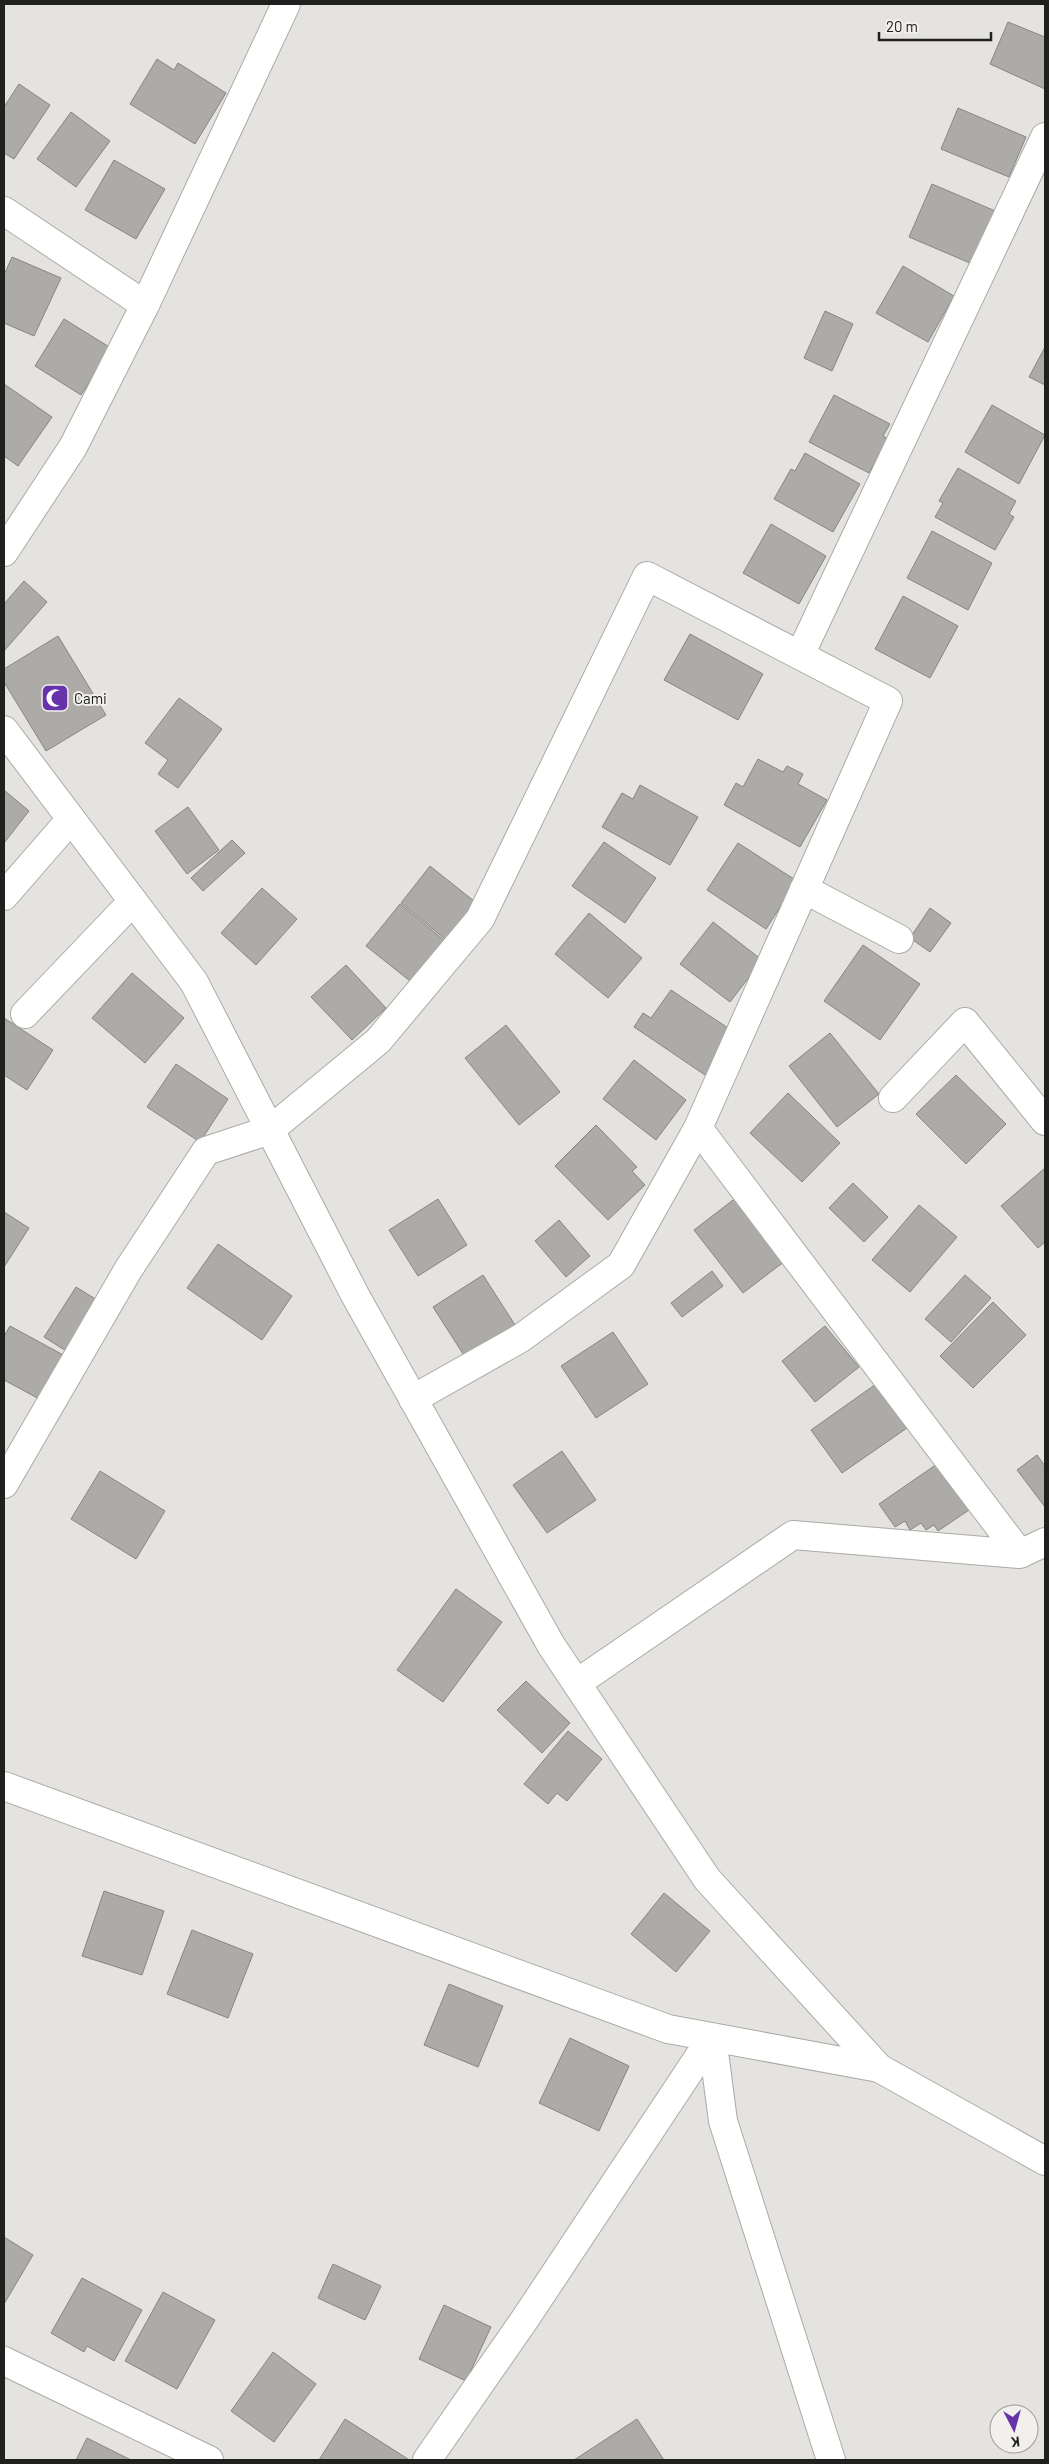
<svg xmlns="http://www.w3.org/2000/svg" width="1049" height="2464" viewBox="0 0 1049 2464" font-family="Barlow,sans-serif">
<rect width="100%" height="100%" fill="#e4e3df"/>
<path fill="#adaba8" stroke="#878582" d="M1008 22 1045 37V89L990 64Z
M157 59 174 70 178 63 226 93 195 144 130 104Z
M19 84 50 105 14 159 4 153V107Z
M958 108 1026 137 1009 177 941 149Z
M71 112 110 141 76 187 37 159Z
M114 160 165 189 136 239 85 210Z
M932 184 1000 213 977 266 909 237Z
M12 257 61 278 34 336 4 323V275Z
M903 266 954 296 928 342 876 313Z
M825 311 853 324 832 371 804 358Z
M64 319 111 348 81 395 35 366Z
M1045 347V385L1029 377Z
M4 384 52 417 18 466 4 456Z
M834 395 890 424 883 436 888 439 869 473 809 442Z
M992 405 1045 435 1019 484 965 452Z
M805 453 860 484 833 532 774 499 791 469 795 471Z
M958 468 1016 501 1009 514 1014 517 995 550 935 517 943 503 939 501Z
M771 524 826 556 799 604 743 573Z
M932 531 992 563 968 610 907 578Z
M24 581 47 602 4 651V604Z
M903 596 958 626 930 678 875 649Z
M690 634 763 674 738 720 664 680Z
M58 636 106 715 46 751 4 682V669Z
M179 698 222 729 178 788 158 774 168 760 145 743Z
M758 759 783 772 787 766 803 774 798 784 827 800 800 847 724 805 736 783 743 787Z
M640 785 698 817 670 865 602 827 622 793 633 799Z
M4 790 29 811 4 843Z
M188 807 219 850 187 874 155 831Z
M232 840 245 853 203 891 191 878Z
M604 842 656 878 625 923 572 886Z
M738 843 797 881 766 929 707 890Z
M430 866 479 905 449 942 401 903Z
M262 888 297 919 256 965 221 933Z
M400 904 449 944 415 985 366 946Z
M930 908 951 923 930 952 910 938Z
M589 913 642 958 608 998 555 954Z
M713 922 762 960 730 1002 680 964Z
M863 945 920 984 880 1040 824 1001Z
M346 965 386 1008 352 1040 311 997Z
M132 973 184 1018 145 1063 92 1018Z
M671 990 737 1034 708 1077 634 1027 643 1013 651 1018Z
M4 1018 53 1050 27 1090 4 1075Z
M506 1025 560 1092 519 1125 465 1058Z
M830 1033 879 1094 837 1127 789 1066Z
M634 1060 686 1100 656 1140 603 1099Z
M176 1064 228 1099 200 1142 147 1107Z
M956 1075 1006 1124 966 1164 916 1114Z
M788 1093 840 1143 802 1182 750 1133Z
M596 1125 637 1167 632 1171 645 1185 608 1220 555 1166Z
M1045 1168V1242L1038 1248 1001 1206Z
M853 1183 888 1217 864 1242 829 1208Z
M737 1197 785 1261 743 1293 694 1230Z
M438 1199 467 1245 418 1276 389 1230Z
M919 1205 957 1237 910 1292 872 1260Z
M4 1212 29 1228 4 1267Z
M559 1220 590 1256 566 1277 535 1241Z
M218 1244 292 1296 262 1340 187 1288Z
M712 1271 723 1286 682 1317 671 1303Z
M483 1275 515 1325 465 1357 433 1307Z
M965 1275 991 1298 951 1342 925 1319Z
M76 1287 102 1303 71 1354 44 1337Z
M993 1302 1026 1335 973 1388 940 1356Z
M10 1326 67 1357 43 1401 4 1380V1336Z
M825 1326 859 1367 815 1402 782 1361Z
M613 1332 648 1384 596 1418 561 1366Z
M876 1384 907 1428 842 1473 811 1430Z
M562 1451 596 1500 547 1533 513 1485Z
M1037 1455 1045 1466V1507L1017 1470Z
M937 1464 969 1510 938 1531 934 1525 926 1530 921 1523 910 1530 905 1521 895 1527 879 1504Z
M100 1471 165 1511 136 1559 71 1519Z
M456 1589 502 1622 443 1702 397 1670Z
M526 1681 570 1723 542 1753 497 1710Z
M568 1731 602 1759 567 1801 557 1793 548 1804 524 1784Z
M104 1891 164 1911 142 1975 82 1956Z
M664 1893 710 1931 676 1972 631 1934Z
M192 1930 253 1954 228 2018 167 1994Z
M449 1984 503 2006 478 2067 424 2045Z
M570 2038 629 2066 599 2131 539 2103Z
M4 2237 33 2255 4 2304Z
M333 2264 381 2286 365 2320 318 2298Z
M82 2278 142 2310 114 2361 87 2346 84 2352 51 2333Z
M163 2292 215 2320 177 2389 125 2361Z
M444 2305 491 2327 466 2381 419 2359Z
M273 2352 316 2384 274 2442 231 2411Z
M345 2419 408 2459V2460H319Z
M637 2419 664 2460H574Z
M87 2438 131 2460H76Z"/>
<g fill="none" stroke-linecap="round" stroke-linejoin="round">
<g stroke="#acaaa7" stroke-width="30">
<path id="minor" d="M4 211 145 305
M4 552 73 447 145 305 286 4
M800 655 1045 137
M804 889 899 939
M4 896 71 819
M25 1014 133 901
M893 1098 965 1022 1045 1121
M698 1128 1020 1554
M4 1484 128 1270 206 1151 270 1130 378 1041 480 919 647 576 888 701 698 1128 621 1265 521 1338 413 1399
M577 1683 793 1535 1020 1554 1045 1542
M4 1786 668 2029 879 2068
M712 2037 723 2121 831 2460
M4 2361 209 2460
M427 2460 525 2319 712 2037"/>
</g>
<g stroke="#acaaa7" stroke-width="30">
<path id="tertiary" d="M4 730 194 982 355 1295 551 1645 707 1879 879 2068 1045 2161"/>
</g>
<use href="#minor" stroke="#fff" stroke-width="28"/>
<use href="#tertiary" stroke="#fff" stroke-width="28"/>
</g>
<defs>
<g id="mosque-square" transform="scale(1.4375)"><rect x="-9" y="-9" width="18" height="18" rx="4" fill="#63a" stroke="#f2f0ec"/><path d="M3.5-4.9A6 6 0 1 0 3.5 4.9A5 5 0 1 1 3.5-4.9Z" fill="#fff"/></g>
</defs>
<g fill-rule="evenodd">
<use href="#mosque-square" x="55" y="698"/>
</g>
<g text-anchor="middle" dominant-baseline="central" stroke-width="4" stroke-linejoin="round" paint-order="stroke">
<g font-size="15" fill="#20201e" stroke="#f2f0ec" text-anchor="start">
<text x="74" y="698">Cami</text>
</g>
</g>
<rect width="1049" height="2464" fill="none" stroke="#20201e" stroke-width="10"/>
<g transform="translate(1014 2429) rotate(174)"><circle r="24" fill="#f2f0ec" stroke="#9e9d9a"/>
<path d="M0-4L9 19L0 12L-9 19Z" fill="#6633aa"/>
<text y="-8" font-size="14" font-weight="bold" text-anchor="middle" fill="#20201e">K</text>
</g>
<path d="M879 32v8h112v-8" fill="none" stroke="#20201e" stroke-width="2.5"/>
<text x="886" y="32" font-size="15" fill="#20201e" stroke="#f2f0ec" stroke-width="4" paint-order="stroke">20 m</text>
</svg>
